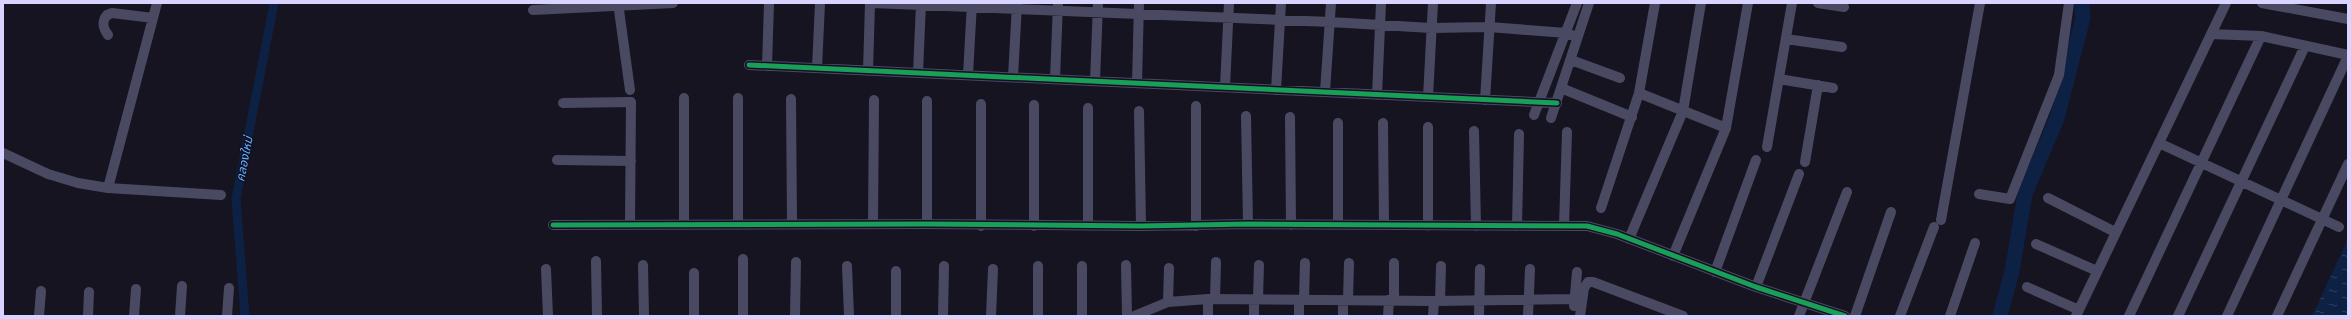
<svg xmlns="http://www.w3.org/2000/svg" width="2351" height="319" viewBox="0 0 2351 319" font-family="Lato,'Noto Sans Thai',sans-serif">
<defs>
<pattern id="water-ripples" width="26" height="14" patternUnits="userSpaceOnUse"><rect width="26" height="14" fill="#0d2144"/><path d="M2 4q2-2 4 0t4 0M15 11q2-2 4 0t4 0" fill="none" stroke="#304060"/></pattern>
</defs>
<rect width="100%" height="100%" fill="#161421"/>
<path fill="url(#water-ripples)" d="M2348 239V316H2312Z"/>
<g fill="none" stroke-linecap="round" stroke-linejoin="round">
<path stroke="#0d2144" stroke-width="9" d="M245 316 236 199 274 3"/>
<path stroke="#0d2144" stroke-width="15" d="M2000 316 2012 271 2025 194 2057 118 2083 18 2082 3"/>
<path stroke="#4a4962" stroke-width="10" d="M618 3 630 90
M873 3 1330 22 1431 28 1489 27 1566 33 1577 37
M1818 3 1844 7
M2262 3 2348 19
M533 10 673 3
M2211 34 2261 36 2348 55
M108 35C103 28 101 22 107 15L112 13 153 18
M1786 39 1842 47
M1571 60 1620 78
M749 65 1557 103
M767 66 769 3
M817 68 820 3
M868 71 870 3
M918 73 921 3
M968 75 972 3
M1013 77 1017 4
M1055 79 1058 3
M1779 79 1833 88
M1095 81 1098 3
M1137 83 1139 3
M1225 87 1229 3
M1561 88 1632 117
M1276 90 1281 3
M1325 92 1331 3
M1639 93 1726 128
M1377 95 1381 3
M1428 97 1433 3
M738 98V225
M791 99 792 224
M1485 100 1491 3
M563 103 631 102 630 224
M1034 105V226
M1139 111 1141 226
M1534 115 1577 3
M1246 116 1248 224
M1290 117 1291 225
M1551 118 1589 3
M1338 123V224
M1383 123 1384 225
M1474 131 1476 226
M2159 143 2339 227
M1767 147 1792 3
M3 153 48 174 78 183 108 188 221 195
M557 160 631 161
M1805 162 1818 85
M108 188 157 3
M1979 194 2010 199 2059 75 2069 3
M2048 198 2115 232
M1601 208 1639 93 1655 3
M1941 220 1980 3
M873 224 874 100
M927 224V101
M553 225 927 224 1141 226 1248 224 1587 226 1617 234 1756 287 1845 316
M684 225V98
M1088 225V108
M981 226V104
M1196 226V106
M1428 226V127
M1517 226 1519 134
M1564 226 1567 132
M1629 239 1683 111 1701 3
M2036 244 2097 271
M1673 256 1726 128 1748 3
M596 261 597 316
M643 265 644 316
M1126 265 1127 316
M847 266 849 316
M1082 266V316
M546 269 548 316
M1715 272 1756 160
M1756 287 1799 174
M2027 287 2079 310
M1208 299V316
M1215 299 1216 262
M1254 299V316
M1258 299 1259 265
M1299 300V316
M1304 300 1305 263
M1343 300V316
M1348 300 1349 263
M1394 301V263
M1440 301 1441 266
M1168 302 1169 268
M1574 306 1577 272
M39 316 41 291
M88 316 89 292
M134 316 136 289
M180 316 182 286
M227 316 229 288
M694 316V273
M743 316V259
M795 316 796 262
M896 316V271
M943 316 944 266
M991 316 993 269
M1038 316V266
M1134 316 1168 302 1208 299 1434 301 1575 299
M1388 316 1389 300
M1433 316 1434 301
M1479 316 1480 269
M1528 316 1530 269
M1580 316 1584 288 1588 282H1593L1683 316
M1799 316 1847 192
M1855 316 1891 212
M1900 316 1934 227
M1950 316 1975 243
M2076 316 2226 3
M2129 316 2261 36
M2178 316 2305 46
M2227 316 2348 56
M2277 316 2348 164"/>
<g stroke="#130f26" stroke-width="8">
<path id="cycleway" d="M749 65 1557 103
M553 225 927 224 1141 226 1248 224 1587 226 1617 234 1756 287 1845 316"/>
</g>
<use href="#cycleway" stroke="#1a9f57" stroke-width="5"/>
</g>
<g text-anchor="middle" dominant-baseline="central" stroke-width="3" stroke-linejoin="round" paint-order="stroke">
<g font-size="12" font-style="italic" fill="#62b6ff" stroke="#130f26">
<text transform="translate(244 159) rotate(-79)">คลองใหม่</text>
</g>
</g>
<rect width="2351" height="319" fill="none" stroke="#d9d4ff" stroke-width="8"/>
</svg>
